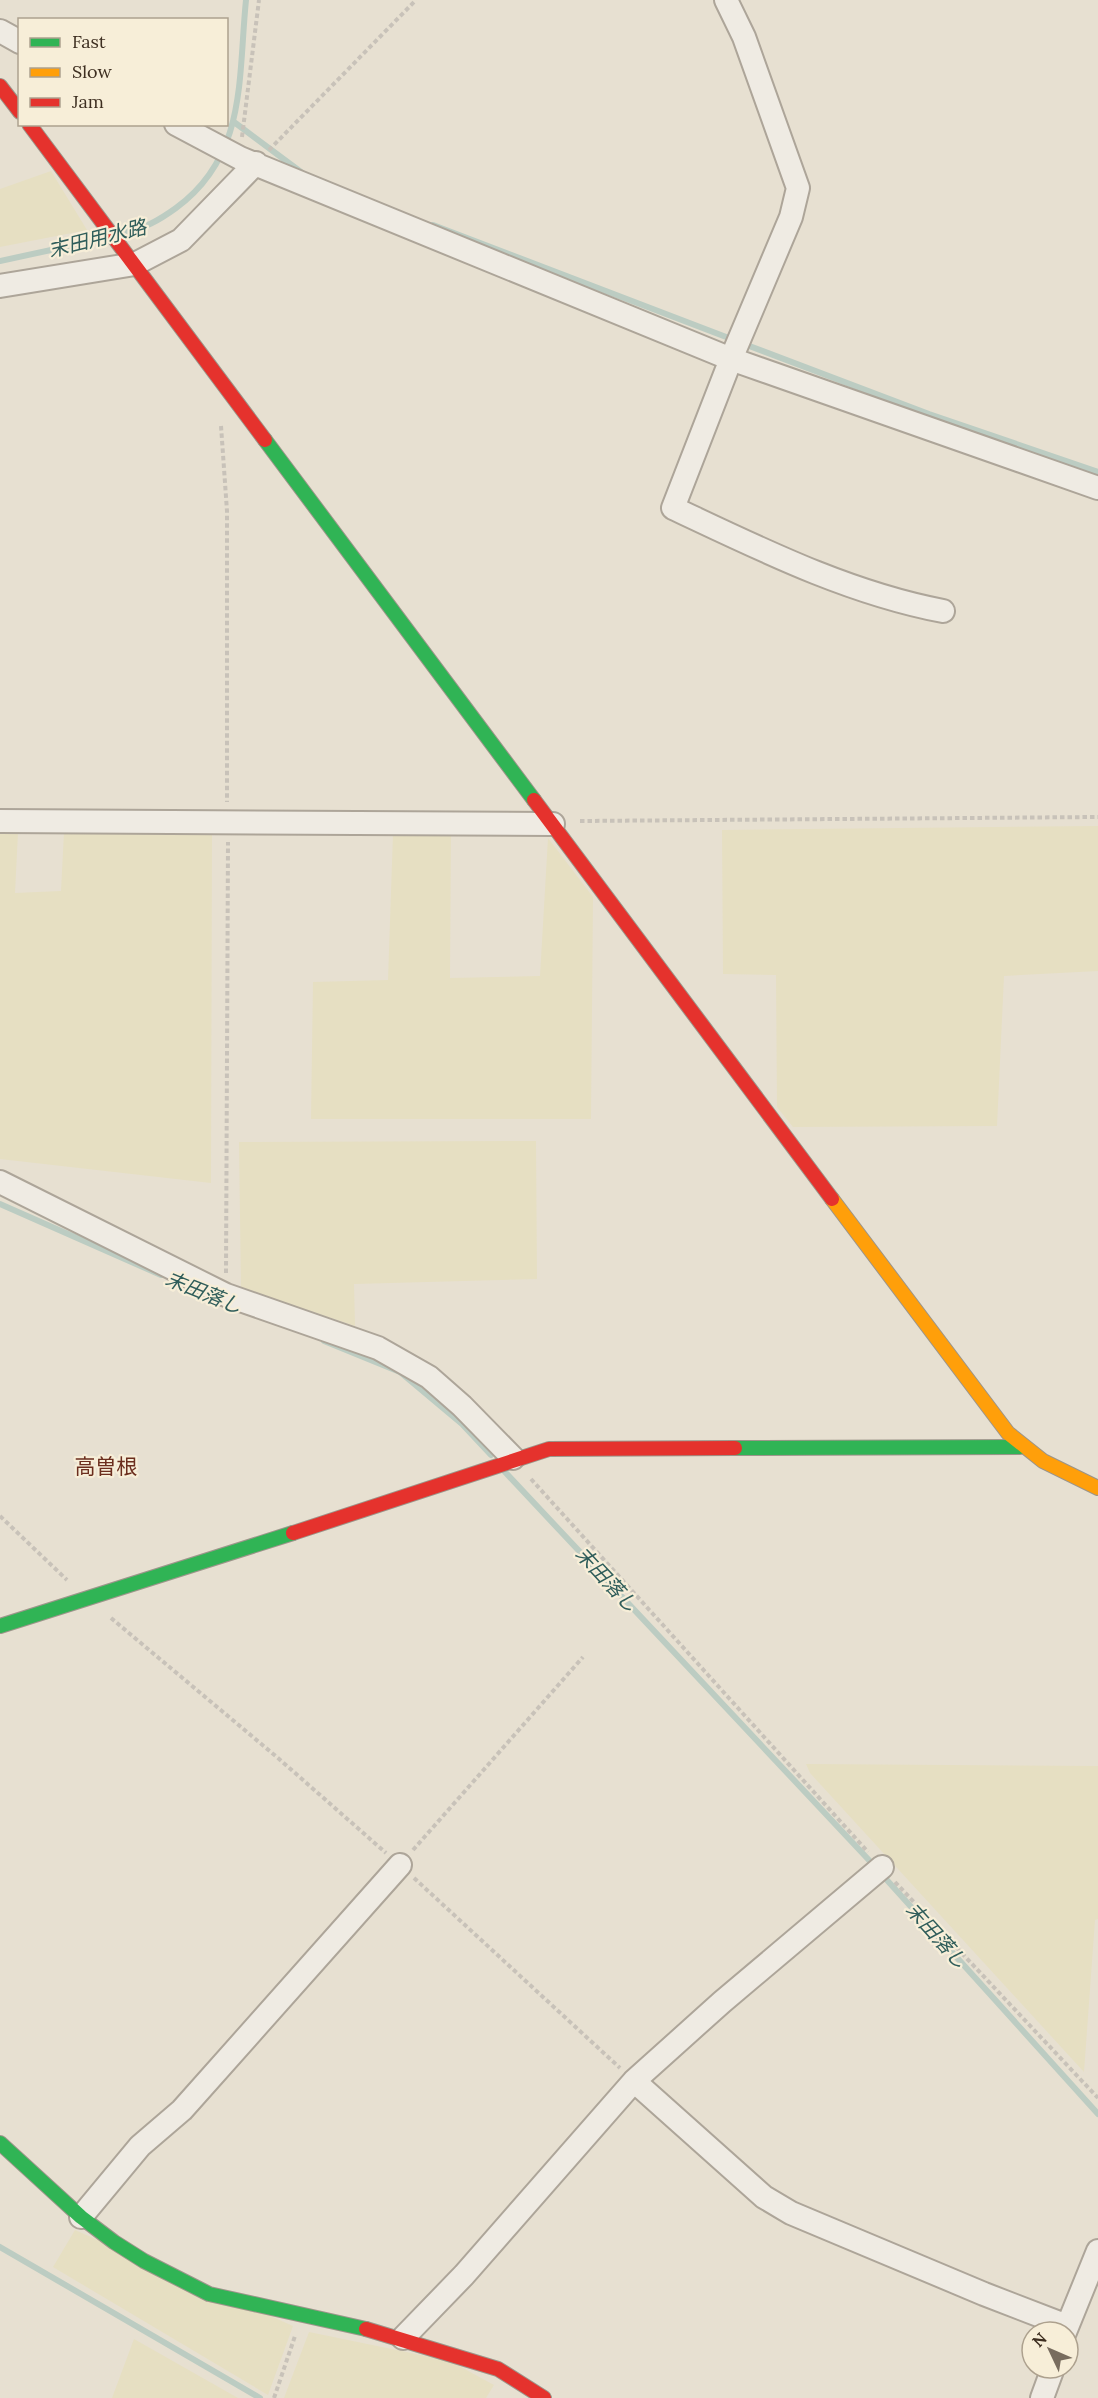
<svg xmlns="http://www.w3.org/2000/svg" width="1098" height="2398" viewBox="0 0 1098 2398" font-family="Lora,'Noto Sans JP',serif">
<rect width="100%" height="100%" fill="#e7e0d1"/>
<path fill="#e6dfc2" d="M51 171 87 230 0 247V189Z
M1098 826V971L1004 976 997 1126 793 1127 777 1107 776 975 723 974 722 830Z
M18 832 15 893 61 891 64 832 212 834 211 1183 0 1159V833Z
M451 832 450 978 540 976 548 838 593 897 591 1119H311L313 982 388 980 393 834Z
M536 1141 537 1279 354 1284 355 1326 241 1288 239 1142Z
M806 1764 1098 1766V1919L1095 1920 1084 2072 810 1773Z
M75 2230 293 2326 268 2395 53 2267Z
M309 2332 450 2361 494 2385 486 2398H284Z
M134 2339 238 2398H112Z"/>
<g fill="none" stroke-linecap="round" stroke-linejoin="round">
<path stroke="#bcccc2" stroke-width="6" d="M234 122 301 172
M433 225 734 340
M123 233C145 228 158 221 176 208 247 156 238 79 246 0
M0 261 102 239
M744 344 929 414 1098 472
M0 1204 161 1275
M324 1341 400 1372 462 1424 491 1455
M505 1472 867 1858 1098 2114
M0 2247 260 2398"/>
<g stroke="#ada599" stroke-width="26">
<path id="street" d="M726 0 744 37 798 188 791 217 731 359 673 508C760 549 848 593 943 611
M0 31 20 42
M176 124 240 158 731 359 1098 488
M0 286 135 264 181 240 256 163
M0 821 553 824
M0 1182 226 1295 378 1348 429 1377 462 1406 513 1458
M634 2081 764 2197 791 2213 984 2294 1067 2326
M81 2217 140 2146 182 2110 400 1865
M1065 2332 1098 2251
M403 2338 464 2275 634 2081 722 2002 882 1867
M1042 2398 1053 2368"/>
</g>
<g stroke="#9c958a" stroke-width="16">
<path id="fast" d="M265 440 534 800
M735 1448 1020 1447
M0 1626 293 1533
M0 2143 81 2217 114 2242 144 2261 209 2294 366 2329"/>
</g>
<g stroke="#9c958a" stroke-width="16">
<path id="slow" d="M832 1199 1008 1433 1043 1461 1098 1488"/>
</g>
<g stroke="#9c958a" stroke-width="16">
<path id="jam" d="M0 86 20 112
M29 124 265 440
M534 800 832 1199
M293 1533 549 1449 735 1448
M366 2329 498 2369 544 2398"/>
</g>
<path stroke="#c8c2b9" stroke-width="4" stroke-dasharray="4.5 3" stroke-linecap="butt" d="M242 137 259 0
M269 150 416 0
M221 426 227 511V802
M580 821 1098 817
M226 1273 228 842
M531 1479 868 1852
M0 1516 67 1580
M111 1618 278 1758 386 1853
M413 1850 583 1657
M414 1878 620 2068
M895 1882 1098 2098
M274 2398 295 2336"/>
<use href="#street" stroke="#efebe3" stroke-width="22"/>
<use href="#fast" stroke="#30b455" stroke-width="14"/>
<use href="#slow" stroke="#ff9f0a" stroke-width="14"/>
<use href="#jam" stroke="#e5322d" stroke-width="14"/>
</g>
<g text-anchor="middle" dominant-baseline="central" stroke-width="4.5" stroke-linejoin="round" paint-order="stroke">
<g font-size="20" font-style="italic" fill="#2f5d5a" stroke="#f7eed8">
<text transform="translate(97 238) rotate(-14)">末田用水路</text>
<text transform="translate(204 1292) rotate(22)">末田落し</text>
<text transform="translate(607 1579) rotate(47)">末田落し</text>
<text transform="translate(937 1935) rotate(48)">末田落し</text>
</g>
<g font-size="21" fill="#6b2e1e" stroke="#f7eed8">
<text x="106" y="1466">高曽根</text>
</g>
</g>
<rect x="18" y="18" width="210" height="108" fill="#f7eed8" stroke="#ada18e" stroke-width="1.5"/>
<rect x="30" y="38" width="30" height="9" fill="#30b455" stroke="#ada18e" stroke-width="1.5"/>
<text x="72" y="48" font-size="18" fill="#3d2e20">Fast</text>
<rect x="30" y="68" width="30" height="9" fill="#ff9f0a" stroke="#ada18e" stroke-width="1.5"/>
<text x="72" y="78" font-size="18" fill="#3d2e20">Slow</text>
<rect x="30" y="98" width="30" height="9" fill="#e5322d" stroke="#ada18e" stroke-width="1.5"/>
<text x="72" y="108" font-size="18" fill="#3d2e20">Jam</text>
<g transform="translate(1050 2350) rotate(314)"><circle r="28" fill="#f7eed8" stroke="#ada18e" stroke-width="1.5"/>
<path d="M0-4.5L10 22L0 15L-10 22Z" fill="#786c5e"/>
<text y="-9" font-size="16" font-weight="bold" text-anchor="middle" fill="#3d2e20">N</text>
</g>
</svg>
